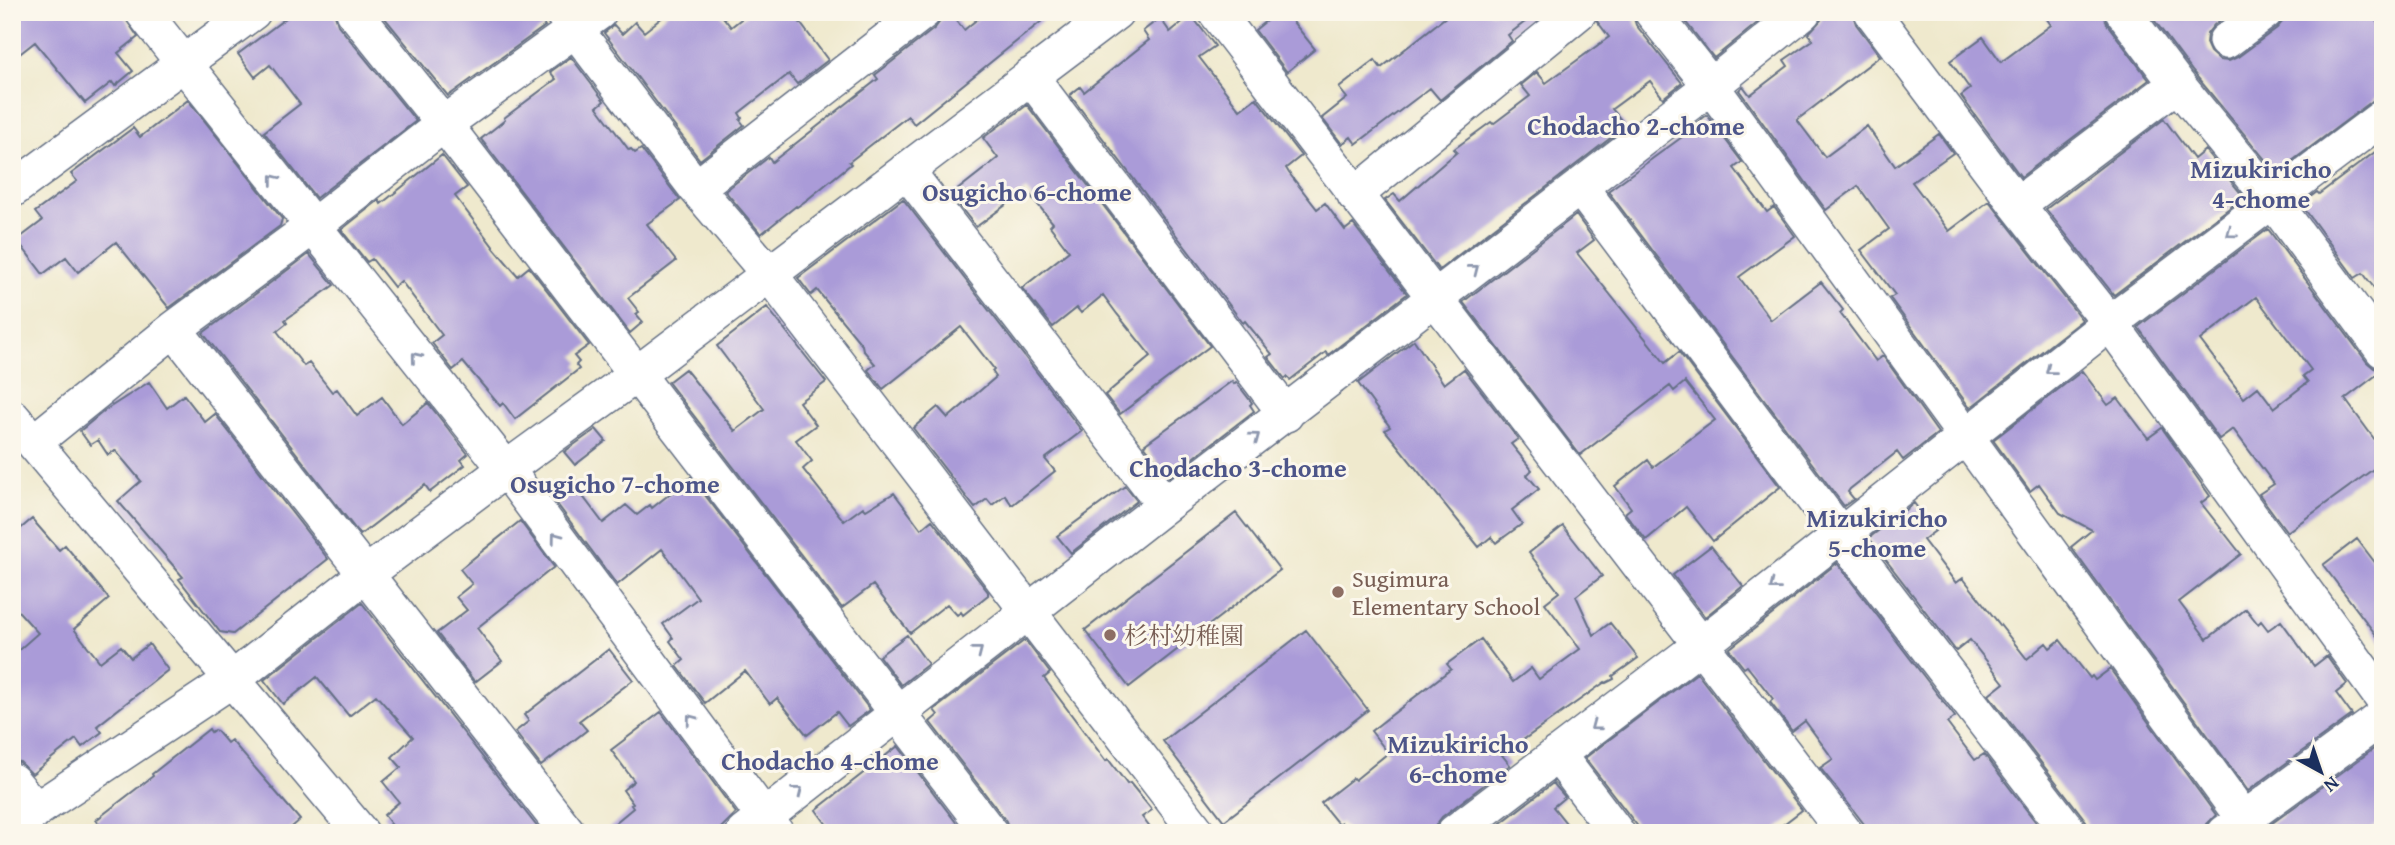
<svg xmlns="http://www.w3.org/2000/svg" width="2395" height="845" viewBox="0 0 2395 845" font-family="'Gentium Book Plus','Noto Serif JP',serif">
<rect width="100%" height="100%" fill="#fbf7ec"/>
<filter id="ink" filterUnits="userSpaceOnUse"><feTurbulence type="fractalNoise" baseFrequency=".0143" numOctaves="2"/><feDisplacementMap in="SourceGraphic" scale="14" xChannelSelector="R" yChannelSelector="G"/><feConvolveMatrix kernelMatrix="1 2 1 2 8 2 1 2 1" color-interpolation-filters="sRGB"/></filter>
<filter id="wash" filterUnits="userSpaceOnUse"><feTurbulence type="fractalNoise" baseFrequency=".00686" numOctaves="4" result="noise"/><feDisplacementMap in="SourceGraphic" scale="28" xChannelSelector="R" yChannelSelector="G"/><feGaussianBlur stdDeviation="1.57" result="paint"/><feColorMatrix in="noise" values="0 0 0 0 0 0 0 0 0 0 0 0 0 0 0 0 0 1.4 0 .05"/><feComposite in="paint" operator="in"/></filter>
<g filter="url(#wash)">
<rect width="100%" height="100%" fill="#efe9cd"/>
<g id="blocks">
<path fill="#aa9bd8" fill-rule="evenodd" d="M12 12H121L138 37 118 53 133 71 115 86 112 82 85 103 35 42 12 60Z
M294 12H334L338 25 416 121 316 198 264 132 300 104 270 65 255 77 238 54Z
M380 12H534L545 26 448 96Z
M669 12H719L731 27 750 12H792L828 60 797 84 789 74 739 113 742 118 740 120 744 125 700 160 604 33 614 25 622 34 635 22 644 32Z
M943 12H950L964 30 986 12H1053L914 124 908 116 849 162 851 164 808 199 797 207 796 206 761 234 725 191 769 157 772 162 878 79 875 75 935 28 941 20Z
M1277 12H1285L1315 49 1287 72 1255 30Z
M1452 12H1538L1508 35 1512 41 1440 100 1430 88 1356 144 1351 137 1342 144 1322 118 1347 98 1339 88 1375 60 1381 68Z
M1599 12H1632L1636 25 1682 83 1663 98 1650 81 1612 109 1626 126 1439 270 1385 200 1394 194 1400 201 1457 152 1454 149 1491 122 1493 124 1530 96 1521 85 1537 72 1546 83 1609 37 1597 21Z
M1678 12H1771L1714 58Z
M1823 12H1852L1856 24 1880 56 1797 120 1825 157 1867 126 1895 166 1939 134 1953 153 1912 182 1949 231 1989 201 2082 320 1970 408 1890 298 1895 295 1861 250 1889 229 1858 186 1826 210 1739 90 1743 86 1750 95 1788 66 1784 60 1813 40 1808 34 1821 20Z
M2042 12H2103L2107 24 2149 80 2021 177 1961 96 1970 89 1950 61 1983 37 2001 62 2051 25Z
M2231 12 2214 25 2207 34 2206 43 2210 52 2219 60 2229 61 2238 57 2277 28 2283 21 2285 12H2369L2383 30V93L2276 173 2193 72 2149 13Z
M1191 15 1215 46 1199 57 1240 110 1256 98 1301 156 1286 168 1289 173 1317 209 1325 203 1345 230 1353 224 1407 294 1328 355 1326 352 1290 380 1287 377 1285 379 1268 357 1272 354 1245 321 1243 323 1070 95 1080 87 1084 92 1149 40 1143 31 1160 18 1170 32Z
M571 57 604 101 597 107 629 150 631 149 635 153 641 149 680 200 647 224 676 261 628 298 639 312 636 314 643 322 630 333 481 139 505 120 504 118 556 79 550 72Z
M188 100 282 219 280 226 169 308 116 242 78 272 66 257 43 274 17 240 42 221 35 212 77 181 71 174 133 128 140 137Z
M1027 105 1210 346 1120 414 1105 395 1151 356 1117 314 1103 295 1081 313 1077 308 1053 327 1022 288 1069 251 1050 226 1053 223 1026 190 976 227 951 195 998 158 983 138Z
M1707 115 1742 162 1734 168 1767 212 1774 207 1795 236 1739 277 1771 320 1821 282 1843 310 1840 313 1876 361 1883 356 1938 433 1903 460 1897 452 1850 489 1848 492 1854 499 1844 506 1608 191 1689 132 1687 130Z
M2164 119 2194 159 2205 150 2244 197 2114 295 2046 209Z
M2383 146V300L2363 273 2355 278 2301 204 2317 192 2319 194Z
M442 155 467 187 455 196 495 249 518 276 529 267 589 345 574 356 579 362 576 365 579 369 515 419 503 403 500 406 463 362 453 370 432 343 442 335 401 281 394 287 372 259 367 262 341 230 379 200 381 204Z
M903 199 1082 431 1045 459 1055 471 1012 505 1005 495 992 505 987 499 975 508 913 428 938 407 948 418 996 377 992 371 994 369 961 327 883 389 868 370 875 364 863 350 862 345 817 290 811 295 798 278Z
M1576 215 1594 240 1577 253 1665 363 1679 352 1780 487 1713 541 1686 507 1646 540 1625 513 1631 508 1615 486 1648 460 1653 467 1715 420 1685 382 1674 391 1670 386 1580 455 1463 302Z
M2268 229 2367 362 2374 368 2383 370 2345 399 2383 451V462L2287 532 2259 494 2274 484 2233 429 2219 439 2138 327ZM2256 297 2311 370 2303 376 2308 382 2274 408 2258 387 2244 398 2200 340Z
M309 254 334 285 285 320 287 323 277 331 304 366 309 363 332 392 337 389 357 416 382 397 402 424 428 403 468 454 461 460 465 465 430 492 425 485 360 535 203 333Z
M767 307 826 382 799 402 816 425 796 440 812 461 803 469 844 521 863 507 866 510 894 493 921 529 932 520 988 592V595L963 615 961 612 957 615 947 604 910 633 873 585 842 608 668 382 685 369 735 431 764 409 717 346Z
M1414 340 1444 384 1464 369 1518 439 1511 444 1532 470 1527 475 1539 489 1512 510 1522 524 1496 543 1491 537 1479 547 1385 430 1390 427 1358 383Z
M2082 371 2108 405 2118 398 2148 438 2162 428 2210 496 2201 503 2241 554 2179 602 2207 639 2246 609 2258 624 2261 621 2268 630 2281 621 2314 666 2327 656 2347 684 2336 693 2352 715 2248 791 2071 547 2092 530 2060 513 2039 484 2030 491 1993 440Z
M1232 381 1234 384 1236 382 1252 403 1250 405 1254 411 1169 477 1144 445Z
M149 382 167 408 184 395 205 422 215 414 328 559 233 634 220 632 179 579 183 577 118 501 141 481 115 450 108 455 98 440 90 445 80 431 104 411Z
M596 429 606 441 575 465 564 452Z
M691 477 870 710 848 726 837 712 807 735 777 698 770 704 745 671 705 703 677 666 684 660 670 641 673 638 663 624 698 598 662 549 617 585 549 493 569 478 603 523 626 505 637 515 650 505 652 508Z
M1125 486 1137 501 1071 553 1057 536Z
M1914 503 1935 531 1923 540 1956 583 1963 578 2027 659 2046 643 2050 648 2060 640 2090 678 2092 676 2095 680 2110 669 2216 815 2207 824 2206 830 2201 833H2090L2086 821 1989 695 2004 683 1970 640 1956 651 1869 538Z
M1236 513 1280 570 1129 687 1085 630Z
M32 519 59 550 65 545 109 599 74 629 100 662 121 646 131 658 149 644 168 670 97 726 102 732 82 747 76 739 32 774 20 762 12 761V656L38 633 12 604V536Z
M520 521 554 567 477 628 502 661 475 682 437 633 467 610 456 597 472 584 460 569Z
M1563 526 1602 576 1576 596 1594 635 1610 623 1638 658 1613 676 1614 679 1606 683 1605 682 1502 755 1510 765 1442 817 1436 825 1434 833H1349L1341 822 1338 824 1321 803 1353 778 1355 780 1388 753 1371 731 1451 669 1447 664 1481 639 1513 682 1531 668 1539 679 1580 649 1545 603 1559 592 1529 553Z
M2357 539 2383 573V644L2323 565Z
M1711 546 1743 586 1705 617 1673 575Z
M1837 563 1955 717 1947 723 1975 760 1984 754 2044 833H1871L1834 785 1820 768 1833 759 1805 721 1792 731 1770 702 1773 699 1747 666 1744 668 1729 649Z
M362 603 542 833H398L384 815 399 802 383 782 401 767 392 757 413 737 376 695 349 716 317 677 283 704 264 680Z
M1306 630 1368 710 1224 821 1163 741Z
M907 635 928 664 901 685 879 656Z
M1025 640 1050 673 1044 678 1106 761 1108 759 1127 784 1130 783 1152 810 1142 817 1154 833H1010L1006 821 930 722 938 715 934 710Z
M609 649 633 680 579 721 587 730 541 766 515 732 529 721 524 715Z
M1697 673 1802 810 1772 833H1643L1585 758Z
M661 712 736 813 716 833H603L633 808 631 805 633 804 623 790 634 781 611 750Z
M209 729 211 732 214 730 217 731 227 743 231 740 300 820 285 833H106L96 820 153 776 152 774Z
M898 746 964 833H833L816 810Z
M2375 748 2383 759V820L2365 833H2274L2271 824Z
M1553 783 1565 797 1553 807 1574 833H1488Z"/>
</g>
</g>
<g filter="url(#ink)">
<use href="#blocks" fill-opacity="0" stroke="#657085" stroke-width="2"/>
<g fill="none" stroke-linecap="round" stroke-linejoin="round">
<g stroke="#657085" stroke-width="38">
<path id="minor" d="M143 12 506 469 776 833
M354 12 444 124 990 833
M562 12 696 188 770 275 1198 833
M1216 12 1845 833
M1652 12 1711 86 2254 833
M1872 12 2017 205 2110 323 2383 699
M2123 12 2177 84 2273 201 2383 350
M2226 41 2265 12
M1030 76 1286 414
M906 170 1165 505
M1580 187 1840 534 2070 833
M696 188 923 12
M12 190 253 12
M1355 195 1579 12
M2017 205 2177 84
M174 329 568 833
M12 417 361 833
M34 442 174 329 312 227 444 124 599 12
M1557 754 1617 833
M12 781 36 810
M12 829 36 810 233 679 366 574 506 469 637 374 1116 12
M744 833 1165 505 1711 86 1803 12
M1454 833 1701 645 2110 323 2383 117
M2225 833 2383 717"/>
</g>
<use href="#minor" stroke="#fff" stroke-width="35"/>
</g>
<defs><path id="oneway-chevron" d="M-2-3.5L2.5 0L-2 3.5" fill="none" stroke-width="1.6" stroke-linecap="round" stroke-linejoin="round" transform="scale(1.75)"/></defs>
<g stroke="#8d97ae">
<use href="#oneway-chevron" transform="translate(274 179) rotate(-128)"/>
<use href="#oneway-chevron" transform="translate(2231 233) rotate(143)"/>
<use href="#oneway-chevron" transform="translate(1474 269) rotate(-38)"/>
<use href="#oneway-chevron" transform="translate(416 357) rotate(-129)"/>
<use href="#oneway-chevron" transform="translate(2050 370) rotate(142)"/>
<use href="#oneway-chevron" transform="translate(1255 437) rotate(-37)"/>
<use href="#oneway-chevron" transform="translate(556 537) rotate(-127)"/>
<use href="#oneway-chevron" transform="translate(1774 586) rotate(142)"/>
<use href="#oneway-chevron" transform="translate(978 651) rotate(-38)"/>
<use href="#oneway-chevron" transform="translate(691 719) rotate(-127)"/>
<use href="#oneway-chevron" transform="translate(1595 726) rotate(143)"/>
<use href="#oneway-chevron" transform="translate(798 791) rotate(-38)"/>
</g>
</g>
<g fill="#8d6e63" stroke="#fbf7ec" stroke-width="2.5">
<circle cx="1338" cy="592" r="7"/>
<circle cx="1110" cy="635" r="7"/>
</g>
<g text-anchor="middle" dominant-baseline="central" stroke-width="6" stroke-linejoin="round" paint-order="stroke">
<g font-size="24" fill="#785e54" stroke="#fbf7ec" text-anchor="start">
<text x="1352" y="578">Sugimura<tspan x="1352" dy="28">Elementary School</tspan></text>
<text x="1124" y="635">杉村幼稚園</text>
</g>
<g font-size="26" font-weight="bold" fill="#4d5589" stroke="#fbf7ec">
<text x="1636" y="125">Chodacho 2-chome</text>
<text x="2261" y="168">Mizukiricho<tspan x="2261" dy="30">4-chome</tspan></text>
<text x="1027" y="191">Osugicho 6-chome</text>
<text x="1238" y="467">Chodacho 3-chome</text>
<text x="615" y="483">Osugicho 7-chome</text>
<text x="1877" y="517">Mizukiricho<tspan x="1877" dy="30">5-chome</tspan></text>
<text x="1458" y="743">Mizukiricho<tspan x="1458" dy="30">6-chome</tspan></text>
<text x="830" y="760">Chodacho 4-chome</text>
</g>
</g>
<rect width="2395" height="845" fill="none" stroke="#fbf7ec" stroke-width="42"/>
<g transform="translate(2321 772) rotate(140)" stroke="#fbf7ec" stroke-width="5" paint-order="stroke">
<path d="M0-5L12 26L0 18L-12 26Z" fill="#1b2f5e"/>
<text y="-10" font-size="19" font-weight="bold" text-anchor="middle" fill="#1b2f5e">N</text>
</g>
</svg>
